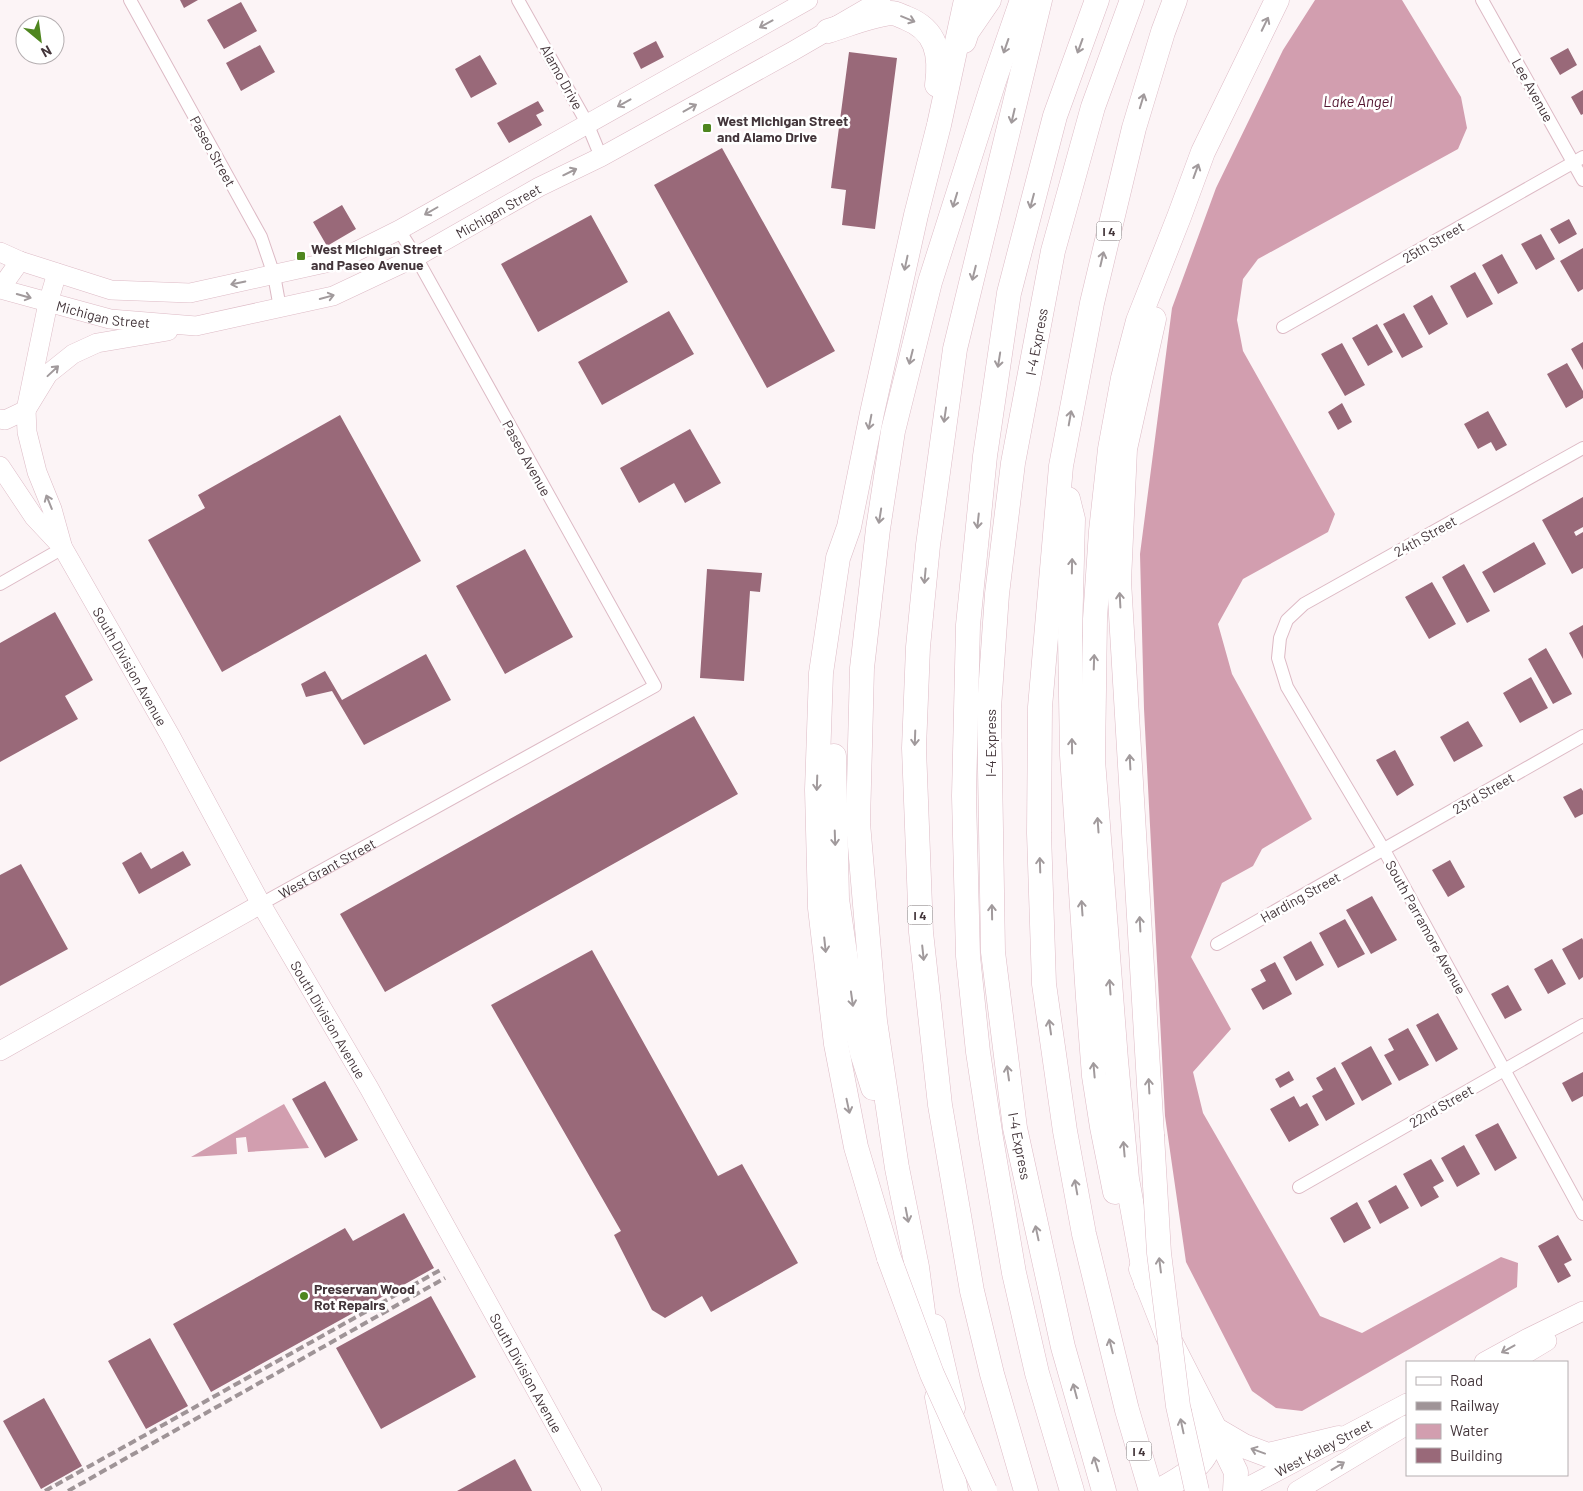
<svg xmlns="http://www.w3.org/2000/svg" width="1583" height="1491" viewBox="0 0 1583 1491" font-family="Barlow,sans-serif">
<rect width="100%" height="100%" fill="#fcf4f6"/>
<path fill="#d29eaf" d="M1315 0H1402L1461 97 1467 128 1458 149 1258 259 1243 279 1237 320 1243 351 1335 514 1328 532 1243 579 1218 624 1232 674 1312 819 1262 849 1253 866 1222 883 1191 957 1231 1029 1193 1072 1203 1113 1320 1316 1362 1333 1501 1257 1518 1263 1517 1287 1302 1411 1276 1408 1252 1391 1186 1262 1165 1116 1144 709 1140 554 1172 308 1216 188 1283 50Z
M284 1104 309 1148 248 1152 246 1137 236 1138 237 1154 191 1157Z"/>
<path fill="#996979" d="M180 0H198L184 8Z
M241 2 257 31 224 49 207 20Z
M656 41 664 57 641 69 633 53Z
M260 45 275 72 241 91 226 63Z
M1568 48 1577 65 1560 75 1550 58Z
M849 52 897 58 875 229 842 225 846 190 831 188Z
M480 55 497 84 471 98 455 69Z
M1583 90V114L1581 115 1571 97Z
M538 101 544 111 536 115 542 125 509 143 497 123Z
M722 148 835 351 767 388 654 185Z
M342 205 356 229 327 246 313 222Z
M591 215 628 282 538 332 501 264Z
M1569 219 1577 234 1559 244 1550 229Z
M1541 234 1555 259 1536 270 1521 244Z
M1583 248V289L1578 292 1560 261Z
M1502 254 1518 283 1498 294 1482 265Z
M1475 272 1493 304 1467 318 1450 286Z
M1432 295 1448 324 1429 335 1413 306Z
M669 311 694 354 602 405 578 362Z
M1404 313 1423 347 1402 358 1383 324Z
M1377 324 1393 352 1368 366 1352 338Z
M1583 342V370L1571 349Z
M1342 343 1365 385 1345 396 1321 354Z
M1567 363 1583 391V398L1566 408 1547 374Z
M1342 403 1352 422 1338 430 1328 412Z
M1488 411 1507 445 1496 451 1491 442 1478 449 1464 424Z
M340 415 421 561 222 672 148 540 205 508 198 495Z
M690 429 721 483 685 503 674 483 639 503 620 468Z
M1583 497V527L1574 532 1576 536 1583 532V568L1572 574 1542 520Z
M1534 542 1546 564 1494 593 1482 572Z
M525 549 573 637 505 674 456 586Z
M1464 564 1490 611 1467 623 1442 577Z
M707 569 762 573 760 592 750 591 744 681 700 678Z
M1432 582 1456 624 1429 639 1405 597Z
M55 612 93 680 65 696 78 719 0 762V643Z
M1583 625V659L1569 633Z
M1546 648 1572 694 1553 704 1528 659Z
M426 654 451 700 364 745 332 691 306 697 301 684 325 671 342 700Z
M1531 677 1548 708 1520 723 1503 693Z
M694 716 738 794 385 992 340 914Z
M1468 721 1483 746 1454 762 1440 737Z
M1395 750 1414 785 1397 796 1376 760Z
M1581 788 1583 791V814L1575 818 1563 797Z
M183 851 191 865 139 894 122 863 141 852 151 869Z
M1450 860 1465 887 1448 897 1432 870Z
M21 864 68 949 0 986V875Z
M1372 896 1397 940 1371 954 1346 910Z
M1345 919 1365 954 1338 968 1319 933Z
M1582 938 1583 940V977L1579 980 1562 949Z
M1311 941 1324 965 1296 981 1283 957Z
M592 950 718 1176 742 1164 798 1263 711 1312 702 1296 665 1318 652 1310 614 1235 621 1231 491 1005Z
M1552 959 1566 984 1548 994 1534 969Z
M1275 962 1292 994 1263 1010 1251 989 1266 981 1260 970Z
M1508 985 1522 1010 1505 1019 1491 994Z
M1438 1013 1458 1049 1436 1062 1416 1025Z
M1408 1028 1429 1065 1399 1081 1384 1055 1394 1050 1388 1039Z
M1371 1046 1392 1084 1362 1101 1341 1063Z
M1335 1067 1355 1104 1326 1121 1312 1096 1323 1090 1316 1078Z
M1289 1071 1294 1080 1280 1088 1275 1079Z
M1583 1072V1096L1572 1102 1562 1083Z
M325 1081 358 1140 325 1158 292 1099Z
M1294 1096 1300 1107 1307 1103 1319 1125 1289 1142 1270 1109Z
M1498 1123 1517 1158 1495 1171 1475 1135Z
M1464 1145 1480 1174 1457 1187 1441 1158Z
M1431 1159 1444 1181 1433 1187 1439 1197 1421 1207 1403 1174Z
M1396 1185 1409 1208 1380 1224 1368 1201Z
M1357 1202 1371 1228 1344 1243 1330 1218Z
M404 1213 434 1268 211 1392 173 1324 345 1228 353 1241Z
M1558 1235 1572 1260 1564 1264 1571 1276 1558 1283 1538 1246Z
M431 1296 476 1377 381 1429 336 1348Z
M150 1338 188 1406 146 1429 108 1361Z
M44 1398 82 1466 41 1489 3 1421Z
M515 1459 532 1491H457Z"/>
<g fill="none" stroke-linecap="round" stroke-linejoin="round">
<g stroke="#ddbac5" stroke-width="14">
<g id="street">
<path d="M130 0 261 237 274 275 280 308"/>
<path d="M518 0 587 123 601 157"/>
<path d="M1482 0 1583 180"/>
<path d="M1283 327 1583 157"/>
<path d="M1583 448 1304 604 1287 620 1280 638 1278 658 1287 687 1384 850 1583 1214"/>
<path d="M0 584 63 548"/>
<path id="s1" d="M261 904 655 686 416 257 399 230"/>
<path d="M1217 944 1583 736"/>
<path d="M1299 1187 1583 1025"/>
</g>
</g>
<g stroke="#ddbac5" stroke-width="20">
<g id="secondary">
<path d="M0 252 20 261 111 290 190 293 339 260 399 230 808 0"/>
<path id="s2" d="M20 261 0 289 110 319 196 326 333 296 416 257 539 187 601 157 793 51 881 0"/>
<path d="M57 273 48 303 26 410 27 432 37 472 52 509 62 545"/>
<path d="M0 419 5 420 26 410 48 374 73 354 97 343 168 331"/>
<path id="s3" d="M0 466 34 517 63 548 171 737 261 904 369 1088 592 1491"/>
<path d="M0 1051 261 904"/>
<path d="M1484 1362 1526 1339 1583 1311"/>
<path d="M1512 1362 1547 1341"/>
<path id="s4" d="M1240 1491 1407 1403"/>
<path d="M1297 1491 1407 1425"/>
</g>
</g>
<g stroke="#ddbac5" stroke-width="25">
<g id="highway">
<path d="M828 31C848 25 870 15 891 13 896 13 901 16 906 18 937 30 941 55 937 85"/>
<path d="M964 41 967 32 989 0"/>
<path d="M1068 499 1073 519 1070 636 1072 755 1088 998 1094 1076 1102 1127 1115 1192"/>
<path d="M834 756 837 899 855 1021 862 1053 873 1088"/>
<path d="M1152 1135 1119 581 1125 449 1154 319"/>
<path d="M889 1258 856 1147 836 1044 820 908 817 790 821 673 838 558 849 527 872 413 916 215 939 125 966 0"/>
<path d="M1141 1269 1167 1335 1215 1429 1236 1472 1235 1491"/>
<path d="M1146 1283 1127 1179 1116 1060 1093 760 1095 619 1101 531 1110 449 1123 378 1138 321 1179 217 1203 152 1277 0"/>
<path d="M934 1326 953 1408"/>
<path d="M928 1349 917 1267 897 1168 875 1021 858 823 862 668 878 529 893 431 930 282 994 81 1022 0"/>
<path d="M937 1397 956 1491"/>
<path d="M1215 1429 1244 1446 1268 1455 1339 1438"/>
<path d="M1026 1491 992 1374 972 1291 940 1105 921 932 914 748 918 647 928 545 955 349 1040 0"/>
<path d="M1072 1491 1037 1373 1014 1273 991 1138 978 1052 968 956 964 796 968 625 985 456 1009 293 1055 116 1097 0"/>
<path id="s5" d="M1104 1491 1063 1347 1015 1128 993 952 989 708 997 594 1013 463 1053 251 1093 107 1132 0"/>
<path d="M1151 1491 1127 1410 1084 1234 1065 1131 1044 984 1039 833 1040 707 1061 466 1092 303 1134 128 1163 32 1175 0"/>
<path d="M1158 1491C1173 1483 1208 1465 1208 1445 1207 1437 1203 1426 1201 1418"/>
</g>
</g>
<use href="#street" stroke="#fff" stroke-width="12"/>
<use href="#secondary" stroke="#fff" stroke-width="19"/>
<use href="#highway" stroke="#fff" stroke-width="24"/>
<path stroke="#9f9497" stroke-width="4" stroke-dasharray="8 4" stroke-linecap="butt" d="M45 1491 442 1269
M68 1491 445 1278"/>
<g stroke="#ddbac5" stroke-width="25" stroke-linecap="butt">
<path id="highway-bridge" d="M1152 1135 1159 1253 1178 1406 1197 1491
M889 1258 932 1374 985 1491"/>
</g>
<use href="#highway-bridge" stroke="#fff" stroke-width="24"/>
</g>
<defs><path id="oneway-shaft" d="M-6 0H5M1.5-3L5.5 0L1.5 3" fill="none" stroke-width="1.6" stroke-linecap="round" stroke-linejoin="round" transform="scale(1.25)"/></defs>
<g stroke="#a19a9c">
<use href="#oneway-shaft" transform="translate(908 19) rotate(22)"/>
<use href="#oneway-shaft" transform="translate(766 24) rotate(151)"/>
<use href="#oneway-shaft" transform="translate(1265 24) rotate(-64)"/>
<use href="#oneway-shaft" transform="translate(1006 46) rotate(109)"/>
<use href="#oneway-shaft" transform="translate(1080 46) rotate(110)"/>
<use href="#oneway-shaft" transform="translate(1142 101) rotate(-73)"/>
<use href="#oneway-shaft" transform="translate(624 103) rotate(151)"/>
<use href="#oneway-shaft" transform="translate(690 108) rotate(-29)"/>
<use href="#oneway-shaft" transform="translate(1013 116) rotate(103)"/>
<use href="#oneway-shaft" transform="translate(1196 171) rotate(-70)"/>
<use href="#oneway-shaft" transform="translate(570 172) rotate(-26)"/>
<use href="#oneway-shaft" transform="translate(955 200) rotate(107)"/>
<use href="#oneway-shaft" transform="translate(1032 201) rotate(105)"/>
<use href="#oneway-shaft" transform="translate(431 211) rotate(150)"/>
<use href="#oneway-shaft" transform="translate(1102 259) rotate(-77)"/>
<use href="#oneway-shaft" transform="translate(906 263) rotate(102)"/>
<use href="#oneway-shaft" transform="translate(974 273) rotate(104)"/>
<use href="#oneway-shaft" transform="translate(238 283) rotate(168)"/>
<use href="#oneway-shaft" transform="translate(24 296) rotate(16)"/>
<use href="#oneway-shaft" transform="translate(327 297) rotate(-15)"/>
<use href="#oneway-shaft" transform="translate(911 357) rotate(104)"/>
<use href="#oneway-shaft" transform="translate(999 360) rotate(99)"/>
<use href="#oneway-shaft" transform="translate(53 371) rotate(-43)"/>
<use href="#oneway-shaft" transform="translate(945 415) rotate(98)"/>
<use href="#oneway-shaft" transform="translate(1070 418) rotate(-80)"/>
<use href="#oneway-shaft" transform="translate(870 422) rotate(101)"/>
<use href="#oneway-shaft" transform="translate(49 502) rotate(-112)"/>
<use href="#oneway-shaft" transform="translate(880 516) rotate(99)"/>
<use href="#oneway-shaft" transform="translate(978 521) rotate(96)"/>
<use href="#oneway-shaft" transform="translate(1072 566) rotate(-89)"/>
<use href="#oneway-shaft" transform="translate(925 576) rotate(95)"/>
<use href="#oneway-shaft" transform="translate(1120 600) rotate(-93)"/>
<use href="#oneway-shaft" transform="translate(1094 662) rotate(-88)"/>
<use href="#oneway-shaft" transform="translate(915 738) rotate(92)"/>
<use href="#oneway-shaft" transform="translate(1072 746) rotate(-91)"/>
<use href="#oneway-shaft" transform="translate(1130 762) rotate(-93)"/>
<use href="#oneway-shaft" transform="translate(817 783) rotate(92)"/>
<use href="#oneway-shaft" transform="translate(1098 825) rotate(-94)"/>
<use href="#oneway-shaft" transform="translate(835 838) rotate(88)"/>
<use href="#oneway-shaft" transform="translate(1040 865) rotate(-92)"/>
<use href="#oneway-shaft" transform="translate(1082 908) rotate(-94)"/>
<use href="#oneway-shaft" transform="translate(992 912) rotate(-91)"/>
<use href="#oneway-shaft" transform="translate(1140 924) rotate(-93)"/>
<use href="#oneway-shaft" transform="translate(825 945) rotate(84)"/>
<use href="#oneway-shaft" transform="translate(923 953) rotate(84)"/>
<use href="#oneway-shaft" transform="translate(1110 987) rotate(-94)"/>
<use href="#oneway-shaft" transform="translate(852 999) rotate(82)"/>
<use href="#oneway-shaft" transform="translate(1050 1027) rotate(-98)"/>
<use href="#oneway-shaft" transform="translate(1094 1070) rotate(-95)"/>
<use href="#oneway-shaft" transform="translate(1008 1073) rotate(-98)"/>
<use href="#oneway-shaft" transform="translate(1149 1086) rotate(-93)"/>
<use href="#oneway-shaft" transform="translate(848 1106) rotate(78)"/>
<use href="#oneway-shaft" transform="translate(1124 1149) rotate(-95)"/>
<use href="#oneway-shaft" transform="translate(1076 1187) rotate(-100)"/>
<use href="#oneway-shaft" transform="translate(907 1215) rotate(79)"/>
<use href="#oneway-shaft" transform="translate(1037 1233) rotate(-102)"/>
<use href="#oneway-shaft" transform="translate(1160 1265) rotate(-97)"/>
<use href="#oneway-shaft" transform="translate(1111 1346) rotate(-104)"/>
<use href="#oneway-shaft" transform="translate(1508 1349) rotate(151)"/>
<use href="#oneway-shaft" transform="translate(1075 1391) rotate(-105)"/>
<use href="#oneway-shaft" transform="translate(1182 1426) rotate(-102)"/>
<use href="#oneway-shaft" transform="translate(1258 1451) rotate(-160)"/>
<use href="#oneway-shaft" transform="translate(1096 1464) rotate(-107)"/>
<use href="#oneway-shaft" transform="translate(1338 1466) rotate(-31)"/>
</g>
<g fill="#4f861f" stroke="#fff" stroke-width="2">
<rect x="702" y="123" width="10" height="10" rx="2.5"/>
<rect x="296" y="251" width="10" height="10" rx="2.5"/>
<circle cx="304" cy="1296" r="5"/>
</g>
<g text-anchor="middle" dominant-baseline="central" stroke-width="5" stroke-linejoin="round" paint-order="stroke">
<g fill="#fff" stroke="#7b7275" stroke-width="1">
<rect x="1096.5" y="221.5" width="25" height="19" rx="4"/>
<rect x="907.5" y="905.5" width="25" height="19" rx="4"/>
<rect x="1126.5" y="1441.5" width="25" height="19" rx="4"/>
</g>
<g font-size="12" font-weight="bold" fill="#43353a">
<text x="1109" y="231">I 4</text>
<text x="920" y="915">I 4</text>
<text x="1139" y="1451">I 4</text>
</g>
<g font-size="14" fill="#43353a" stroke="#fff">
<text transform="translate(562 77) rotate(61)">Alamo Drive</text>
<text transform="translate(1533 90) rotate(61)">Lee Avenue</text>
<text transform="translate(213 151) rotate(61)">Paseo Street</text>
<text stroke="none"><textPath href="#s2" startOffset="561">Michigan Street</textPath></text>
<text transform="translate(1433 242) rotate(-30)">25th Street</text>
<text stroke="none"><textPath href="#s2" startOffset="141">Michigan Street</textPath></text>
<text stroke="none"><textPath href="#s5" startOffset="1165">I-4 Express</textPath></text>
<text transform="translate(527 458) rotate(61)">Paseo Avenue</text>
<text transform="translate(1425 536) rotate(-29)">24th Street</text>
<text stroke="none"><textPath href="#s3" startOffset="240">South Division Avenue</textPath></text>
<text transform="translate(990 743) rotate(-90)">I-4 Express</text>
<text transform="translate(1483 793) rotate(-30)">23rd Street</text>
<text stroke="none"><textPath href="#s1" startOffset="75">West Grant Street</textPath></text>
<text transform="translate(1300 897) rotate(-29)">Harding Street</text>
<text transform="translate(1426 927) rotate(61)">South Parramore Avenue</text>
<text stroke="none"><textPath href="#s3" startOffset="645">South Division Avenue</textPath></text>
<text transform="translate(1441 1106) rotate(-30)">22nd Street</text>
<text transform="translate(1020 1146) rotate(79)">I-4 Express</text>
<text stroke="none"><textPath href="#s3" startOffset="1050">South Division Avenue</textPath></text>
<text stroke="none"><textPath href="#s4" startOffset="94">West Kaley Street</textPath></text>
</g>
<g font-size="14" font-weight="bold" fill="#43353a" stroke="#fff" text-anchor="start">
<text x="717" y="120">West Michigan Street<tspan x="717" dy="16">and Alamo Drive</tspan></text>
<text x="311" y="248">West Michigan Street<tspan x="311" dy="16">and Paseo Avenue</tspan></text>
<text x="314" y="1288">Preservan Wood<tspan x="314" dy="16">Rot Repairs</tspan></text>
</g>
<g font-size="15" font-style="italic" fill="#541631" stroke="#fff">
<text x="1358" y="101">Lake Angel</text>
</g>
</g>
<rect x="1406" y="1361" width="162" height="115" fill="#ffffff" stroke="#b4aeb0"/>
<rect x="1416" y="1377" width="25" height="8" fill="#ffffff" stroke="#b4aeb0"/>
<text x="1450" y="1386" font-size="15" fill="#43353a">Road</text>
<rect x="1416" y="1402" width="25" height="8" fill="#9f9497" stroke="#b4aeb0"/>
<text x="1450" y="1411" font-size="15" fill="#43353a">Railway</text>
<rect x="1416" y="1424" width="25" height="15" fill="#d29eaf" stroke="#b4aeb0"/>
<text x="1450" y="1436" font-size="15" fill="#43353a">Water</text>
<rect x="1416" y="1448" width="25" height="15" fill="#996979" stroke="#b4aeb0"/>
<text x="1450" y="1461" font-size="15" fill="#43353a">Building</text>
<g transform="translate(40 40) rotate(151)"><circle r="24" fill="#ffffff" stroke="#b4aeb0"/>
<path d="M0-4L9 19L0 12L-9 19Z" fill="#4f861f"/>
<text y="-8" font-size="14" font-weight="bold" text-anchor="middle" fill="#43353a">N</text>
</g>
</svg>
